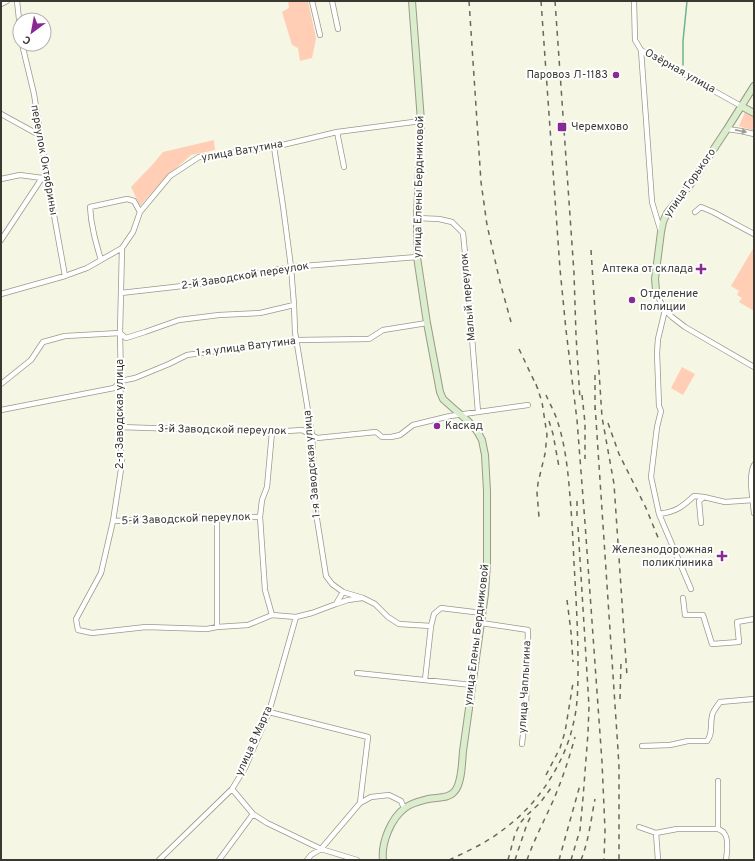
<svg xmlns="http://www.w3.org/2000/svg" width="755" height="861" viewBox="0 0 755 861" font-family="Overpass,sans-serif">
<rect width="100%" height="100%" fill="#f6f6e4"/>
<path fill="#ffceb4" d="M288 1H308L316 38 312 58 300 61 298 48 292 45 282 12 289 8Z
M745 112 754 117V131L739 126Z
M214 140 215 150 191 155 163 180 140 206 131 187 153 164 163 152Z
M754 247V311L739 302 742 298 737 295 739 291 731 286Z
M682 367 695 374 683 395 671 388Z"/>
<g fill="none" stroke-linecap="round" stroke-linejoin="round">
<path stroke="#70b393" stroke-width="1.5" d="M683 65V41L687 1"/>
<g stroke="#9b9a89" stroke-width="6">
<path id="street" d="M17 1 20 28
M312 1 320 35
M332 1 338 29
M634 1 635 40 641 50 741 106
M1 4 7 1
M22 44 34 94 47 176 65 276
M641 50 652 202 660 229
M1 114 41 136
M727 129 741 131 754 134
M337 132 344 167
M274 147 283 206 291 267 294 305 295 332 312 435 316 513 326 576 332 584 343 592 363 598 375 604 388 617 399 624 431 626 434 614 441 608 482 613
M1 179 20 175 42 178 43 177
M695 212 701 207 713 212 754 234
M417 218 439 219 452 222 463 233 466 263 478 412
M1 240 42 178
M122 248 120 333 121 381 119 427 122 463 113 521 101 573 76 619 78 630 92 633 146 627 207 629 217 627 248 625 272 615
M101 260C96 243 91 226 90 207L127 199 134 201 140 212
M656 290 660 301 665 310 672 317 685 327 754 367
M121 293 200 284 291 267 417 257
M1 294 65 276 87 268 122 248 133 232 140 212 170 176 199 157 274 147 337 132 421 121
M665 310 658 339 657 353 659 406 661 411 657 427 651 477 659 514 691 589
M1 384 31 360 43 342 65 336 120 333 126 338 145 332 179 320 219 315 260 313 294 305
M1 410 114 388 121 381 135 378 169 364 187 355 296 340 369 339 383 330 427 323
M119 427 272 432 302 430 317 438 376 432 382 437H391L400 435 413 425 450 416 528 405
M272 432 267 487 262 500 260 517 265 590 272 615 296 617 312 613 336 604 343 592
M754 465C748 476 753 501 754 513
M659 514C676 512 682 507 694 496L704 497
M113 521 217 517H260
M701 523 699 501 704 497 725 502 753 500
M683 598 685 615H703L712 644 739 642 737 622 754 619
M336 604 348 600 362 598
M481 623 528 630 526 708 522 744
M217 627V517
M357 673 472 685
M425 680 431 626
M269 712 368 737 360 803
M642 746 670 745 688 741H707C713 734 710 725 712 716 713 710 717 707 720 702L754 699
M718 781V829C720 830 723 831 724 833 729 838 727 853 726 860
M232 789 253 814 267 823 321 849 357 860
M639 827 656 833 677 829H718
M656 833 658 860
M159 860 232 789 245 768 269 712 296 617
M219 860 253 814
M307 860 311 855 321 849 360 803 371 797 389 795 401 801 404 808"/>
</g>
<g stroke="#9b9a89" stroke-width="8">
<path id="secondary" d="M741 106 754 113
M656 290 655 279 661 232 663 222 667 213 690 185 727 129 754 86
M383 860C381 843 391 818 405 808 411 803 420 801 428 799 436 797 448 799 454 792 462 784 462 762 463 751L485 594 487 562V491L485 455 482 440 477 431 468 421 453 408 443 399 440 392 427 323 417 257V218L421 121 412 1"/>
</g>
<use href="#street" stroke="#fff" stroke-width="4.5"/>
<use href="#secondary" stroke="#daedcd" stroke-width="6"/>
<path stroke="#68685e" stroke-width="1.5" stroke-dasharray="5 5" stroke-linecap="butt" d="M469 1 481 182 487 225 500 282 511 322
M541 1 560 269 566 330 577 420 585 523 602 762 605 830 604 860
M555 1 574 273 576 335 580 400
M591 250 602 417 614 484 627 676
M519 349 538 389
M536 384 542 402 547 435 545 454 538 483 537 493 539 517
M582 395 585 423V459
M595 405 618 750 619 767V860
M595 410V373
M549 421 553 434 559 467
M608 423 619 454 646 508 659 540
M577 501V521
M567 600 571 632 573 662
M620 699 621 663
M546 775 560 748 565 732 573 683
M449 860C468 851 488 842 504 829 537 805 564 765 573 725 578 706 578 685 578 665 578 631 576 597 574 563 573 541 572 519 570 497 568 470 565 442 556 417 553 409 549 402 546 395
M508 860 515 834 521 822 526 816 540 803 551 788
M515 860 527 824 532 814
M527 860C534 840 544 821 553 801 562 780 569 759 575 737
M559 860 580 785
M571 860 580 830 583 798 588 733 589 706 578 527
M581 860C589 840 591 819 595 799"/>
</g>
<defs><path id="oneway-solid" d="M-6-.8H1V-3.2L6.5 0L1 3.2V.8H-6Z"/></defs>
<use fill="#9c9c98" href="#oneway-solid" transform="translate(741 131) rotate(11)"/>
<g fill="#892a94" stroke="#fff" stroke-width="1.5">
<circle cx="616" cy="75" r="4"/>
<rect x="557" y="122" width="10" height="10" rx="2"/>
<path d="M699 263h4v4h4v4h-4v4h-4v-4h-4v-4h4z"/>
<circle cx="632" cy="300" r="4"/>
<circle cx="437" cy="426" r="4"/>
<path d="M720 550h4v4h4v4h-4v4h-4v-4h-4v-4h4z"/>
</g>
<g text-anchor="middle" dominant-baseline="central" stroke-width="4" stroke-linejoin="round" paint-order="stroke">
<g font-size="11" fill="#393932" stroke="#fff">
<text transform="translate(680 71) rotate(29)">Озёрная улица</text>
<text transform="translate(242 151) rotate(-10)">улица Ватутина</text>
<text transform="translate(44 160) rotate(80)">переулок Октябрины</text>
<text transform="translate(690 183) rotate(-55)">улица Горького</text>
<text transform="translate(419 187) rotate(-89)">улица Елены Бердниковой</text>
<text transform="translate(245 276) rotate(-9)">2-й Заводской переулок</text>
<text transform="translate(468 297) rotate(-95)">Малый переулок</text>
<text transform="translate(246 347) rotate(-7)">1-я улица Ватутина</text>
<text transform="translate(120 414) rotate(-90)">2-я Заводская улица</text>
<text transform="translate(222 430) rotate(1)">3-й Заводской переулок</text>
<text transform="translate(312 464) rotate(-95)">1-я Заводская улица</text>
<text transform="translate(186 519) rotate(-2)">5-й Заводской переулок</text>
<text transform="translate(477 635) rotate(-83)">улица Елены Бердниковой</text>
<text transform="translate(525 687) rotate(-87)">улица Чаплыгина</text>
<text transform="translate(254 741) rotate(-66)">улица 8 Марта</text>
</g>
<g font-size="11" fill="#393932" stroke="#fff" text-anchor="end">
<text x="608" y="75">Паровоз Л-1183</text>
<text x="571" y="127" text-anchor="start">Черемхово</text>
<text x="693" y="269">Аптека от склада</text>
<text x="640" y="294" text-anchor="start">Отделение<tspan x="640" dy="13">полиции</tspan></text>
<text x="445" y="426" text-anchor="start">Каскад</text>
<text x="713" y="550">Железнодорожная<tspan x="713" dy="13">поликлиника</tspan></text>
</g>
</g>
<rect width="755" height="861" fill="none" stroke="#393932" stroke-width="4"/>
<g transform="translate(32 32) rotate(212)"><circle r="19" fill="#ffffff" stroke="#b0b0ad"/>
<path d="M0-3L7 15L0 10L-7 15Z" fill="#892a94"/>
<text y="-6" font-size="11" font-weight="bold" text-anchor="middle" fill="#393932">С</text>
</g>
</svg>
